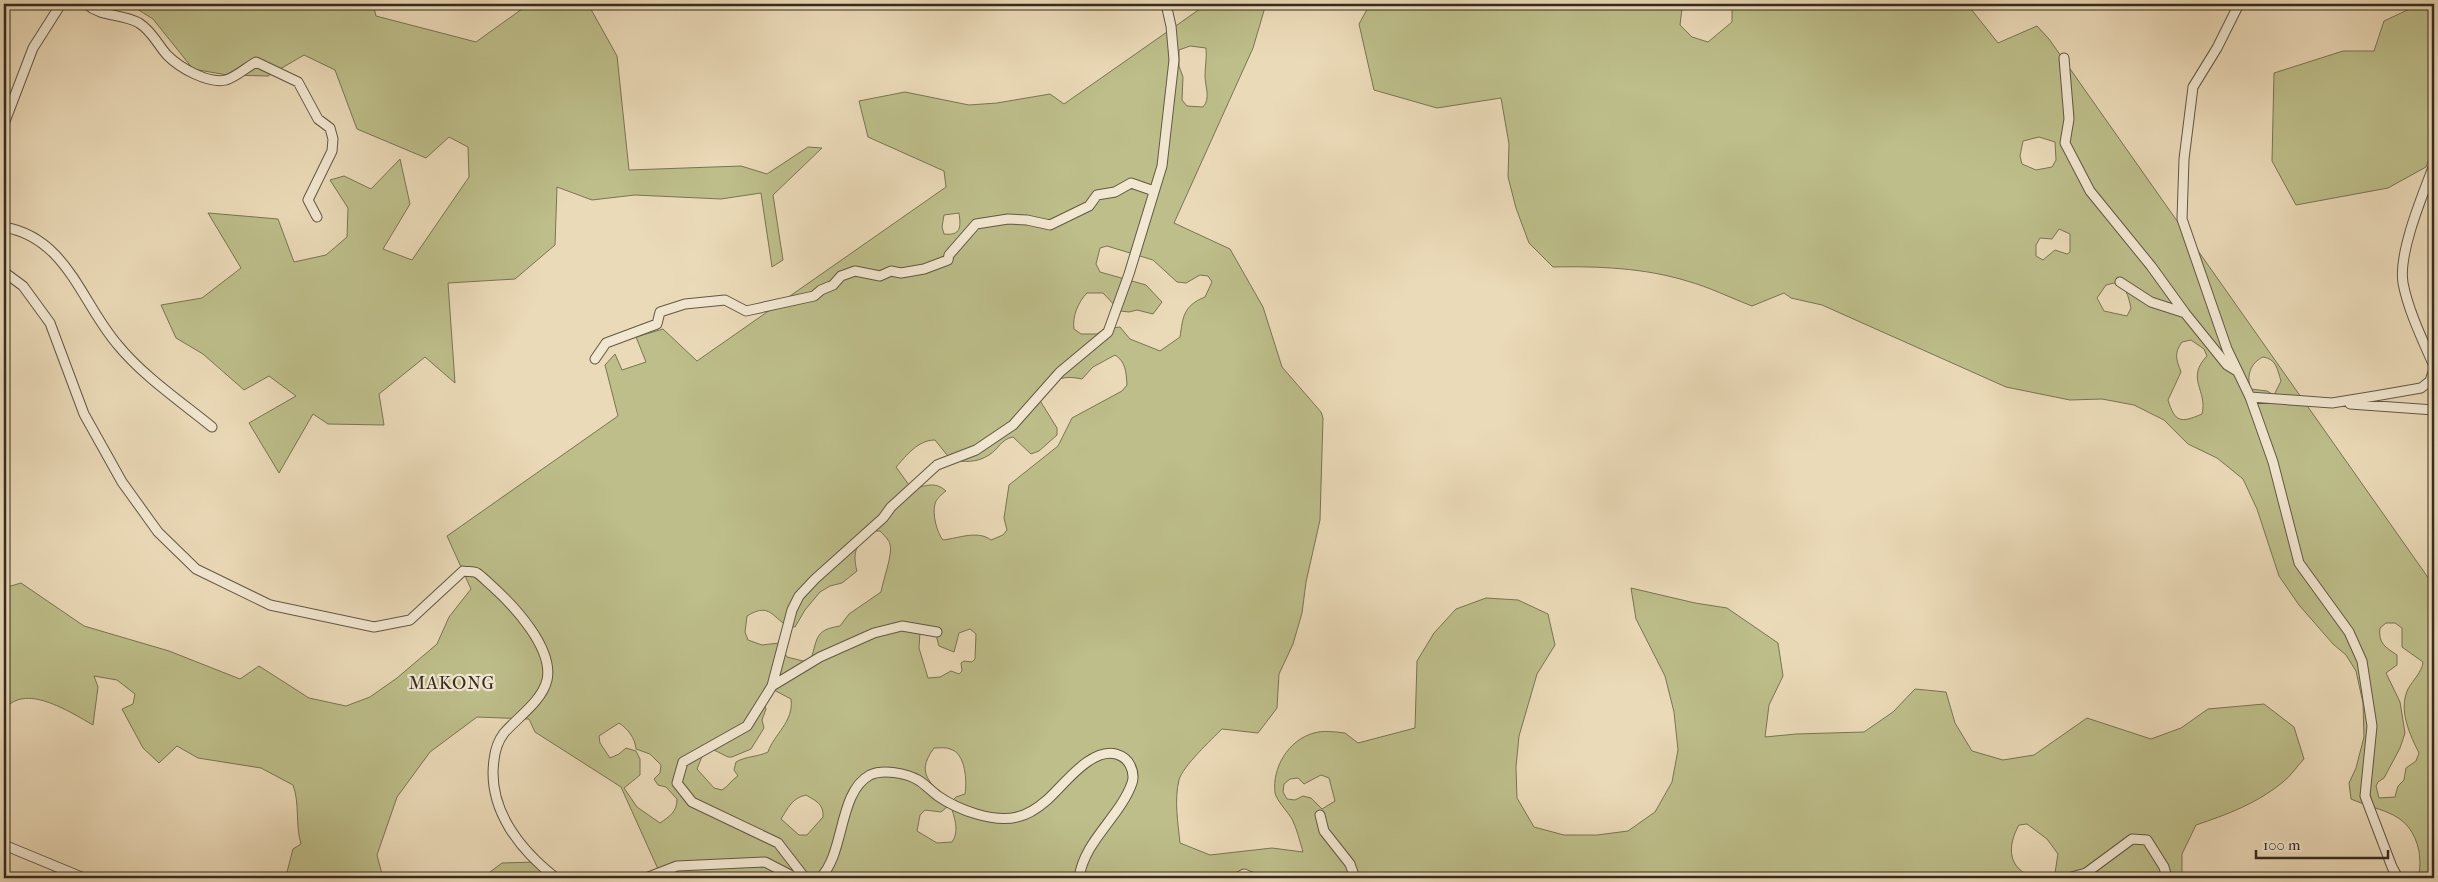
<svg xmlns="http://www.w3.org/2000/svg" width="2438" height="882" viewBox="0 0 2438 882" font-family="'IM FELL French Canon',serif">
<rect width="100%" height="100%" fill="#ebdab8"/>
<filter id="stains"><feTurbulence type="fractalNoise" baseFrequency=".004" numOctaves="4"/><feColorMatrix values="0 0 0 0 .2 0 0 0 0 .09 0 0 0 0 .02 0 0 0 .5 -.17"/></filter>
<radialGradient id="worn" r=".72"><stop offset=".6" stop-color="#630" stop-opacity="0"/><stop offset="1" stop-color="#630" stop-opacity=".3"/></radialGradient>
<path fill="#bdbe8a" stroke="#797454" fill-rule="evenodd" d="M129 4H373L376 16 476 42 529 4H588L617 56 629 170 741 166 767 174 808 147 822 148 773 195 783 260 772 267 761 193 721 199 635 195 592 200 557 187 555 245 515 279 448 283 455 383 425 357 379 394 384 425 328 424 313 414 279 473 249 423 296 396 269 376 244 390 203 354 176 338 161 305 202 298 241 268 208 213 278 219 294 262 326 255 347 237 348 208 330 180 344 176 371 189 400 159 410 204 383 249 412 260 469 177 468 147 449 137 426 158 357 129 335 70 304 55 268 76 227 75 193 69 153 19Z
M1207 4H1266L1253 48 1174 223 1230 249 1263 307 1282 367 1321 412 1323 418 1320 520 1306 582 1302 613 1293 644 1279 674 1277 708 1258 733 1222 729C1212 739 1182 767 1179 780 1174 800 1178 823 1180 843L1210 855 1272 848 1303 852C1300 842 1297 829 1292 819 1287 811 1277 801 1275 793 1272 768 1288 740 1314 733 1324 730 1335 732 1345 733L1358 743 1415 728 1417 661 1434 633 1456 609 1486 598 1518 600 1548 614 1555 645 1537 674 1519 736 1516 767 1517 798 1534 827 1564 835H1597L1628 831 1655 812 1672 782 1678 750 1674 712 1665 676 1636 619 1631 588 1695 603 1727 608 1778 643 1783 676 1769 705 1765 737 1796 734 1864 732 1893 712 1915 689 1946 692 1955 723 1972 751 2003 760 2034 755 2087 718 2151 739 2181 728 2208 709 2264 704 2294 727 2304 759C2297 766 2291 776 2283 782 2258 803 2226 815 2196 825L2182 854V878H2041L2055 873 2058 854 2047 839 2027 824 2019 825C2007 846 2007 869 2035 878H662L621 787 535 732 529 719 477 717 430 752 397 797 377 855 383 878H281L287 872 293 849 301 844C295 824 300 804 293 785L261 768 198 758 177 746 159 763 143 748 122 709 133 704 135 694 117 680 94 676 98 687 93 725C70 712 23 681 4 711V588L21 583 84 626 169 651 240 679 259 666 309 698 346 706 370 697 397 678 437 644 449 617 471 589 447 536 618 416 605 365 615 354 622 370 646 362 636 337 663 329 697 361 946 187 944 171 868 137 859 101 905 92 969 105 997 103 1050 94 1064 104ZM1190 46 1206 48C1207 58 1205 66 1205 76 1205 86 1211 99 1203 107L1187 106 1182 100 1183 77 1179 66V50ZM959 213C961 227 961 236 944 234L942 227 944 215ZM1107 246 1153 260 1177 282 1186 283 1200 275 1208 276 1212 282 1205 297C1183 306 1183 317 1180 337L1160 351 1130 339 1120 327 1104 329 1097 334H1081L1074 329C1072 317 1078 302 1087 293H1103L1120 311 1129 312 1137 310 1153 314 1162 302 1146 285 1100 272 1096 264 1100 248ZM1115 355C1126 362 1126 372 1127 385L1122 391 1072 418 1058 446 1009 485 1004 518 1007 530 1003 535 991 540C978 530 959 538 943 540 937 533 932 514 935 504 936 499 942 494 946 491 936 482 928 485 916 488L909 485 896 467C907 455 918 440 935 440L951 460C964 462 977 463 989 455 999 449 1001 439 1013 437L1031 454 1039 451 1057 435V428L1039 399C1054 381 1058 374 1082 379L1093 367ZM874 531H880C883 534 889 540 890 544 893 554 883 580 881 592L849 614 840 626C815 630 818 637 811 659L803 661 787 657 779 643 762 645 748 640 745 632 747 616C774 599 773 625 795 627L805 610 820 592 830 586 842 583 857 571C852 552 856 542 874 531ZM970 629 976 634 975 659 972 662 964 661 961 663 962 671 959 674 951 671 940 677 928 678 919 648 920 632 936 635 939 646 954 652 959 633ZM774 690 791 699C794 722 774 734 768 752 758 757 746 756 736 762L734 770 738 776C731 780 729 786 722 790L714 788 697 769 703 754 710 748 728 757H732L751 749 764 728 762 720 766 709 763 701ZM619 723C628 729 635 738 636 749L650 754 661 765 660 773 654 779 658 785 666 787 677 799C677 812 670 816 660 823L637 807 624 788 640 775V759L636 751 626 748 619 754 610 758 600 743 599 736ZM934 748C939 748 946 747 950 749 966 753 967 782 965 794L956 797 950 803C954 817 960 830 952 842L937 843 917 831 920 815 925 810 941 812 947 807C937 782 912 778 934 748ZM1321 775 1329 778 1335 801 1322 809 1311 798 1303 796 1295 800 1287 799 1283 792 1284 784 1290 779 1298 778 1304 784ZM806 795C816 801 824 804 823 817L807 835H799L781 819C788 808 792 798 806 795Z
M1370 4H1686L1682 8 1680 25 1692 37 1708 42 1732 22V4H1967L1998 43 2037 26 2049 39 2434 586V878H2417C2421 871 2420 860 2419 851 2410 811 2383 813 2351 799L2349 783 2356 768 2364 737 2363 703 2356 671 2346 655 2333 644 2299 605 2279 576 2257 509 2243 479 2217 458 2188 444 2164 420 2134 405 2102 399 2070 400 2006 387 1822 305 1791 298 1784 293 1752 306C1731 298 1709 287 1687 281 1645 268 1598 266 1553 267L1529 243 1516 208 1508 177 1509 144 1501 98 1437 108 1374 90 1359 24ZM2039 137 2055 142 2056 160 2052 167 2036 170 2022 164 2020 156 2023 141ZM2059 229 2070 234V252L2067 254 2055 250 2043 260 2036 256V245L2040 238 2052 239ZM2114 283C2127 286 2128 296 2131 308L2127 316 2104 311 2097 298 2106 285ZM2191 340 2204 349 2207 356C2185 379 2208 390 2202 414 2181 423 2175 423 2168 400L2181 372C2176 359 2174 353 2182 342ZM2263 357C2276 359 2277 368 2281 381L2274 395 2267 391 2251 389C2246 377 2250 363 2263 357ZM2386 623H2395L2402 628V647L2423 662C2422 672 2413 680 2408 689 2398 710 2410 735 2419 753L2416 761 2406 768 2404 780 2398 786 2395 797 2379 798 2376 786 2378 782 2384 778 2400 748 2405 733 2400 702 2386 673 2397 665V655C2385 647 2378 643 2380 628Z
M2420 4H2434V146L2426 167 2388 188 2296 205 2272 161 2274 73 2343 51H2374L2384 21Z
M536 862 547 878H482L502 863Z"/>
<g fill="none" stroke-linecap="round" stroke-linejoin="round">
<g stroke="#625745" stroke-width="11">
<path id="minor" d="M86 4C103 18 121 13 139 23 152 31 158 45 167 55 180 68 208 84 226 80 236 77 247 67 256 62L298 82 318 119 330 128 333 139 332 151 308 200 317 217
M2239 4 2217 48 2193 87 2184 159 2182 219 2227 349 2250 397 2273 462 2299 563 2349 632 2362 661 2372 726 2365 796 2392 867 2398 878
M2064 58 2069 119 2065 143 2090 191 2151 266 2185 313
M4 124 33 48 61 4
M2434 165C2423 194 2398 253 2403 283 2408 310 2423 341 2434 366
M4 227C67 238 81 302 117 344 143 376 180 401 212 427
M4 272 23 286 50 323 84 414 122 482 158 532 196 569 270 605 374 627 410 620 463 571C467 572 474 571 477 573 482 576 487 582 492 586 513 605 554 648 547 680 542 701 518 717 504 733 498 741 495 750 494 760 487 809 520 850 556 878
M2120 282 2151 302 2185 313 2227 365 2237 371
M595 359 606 343 657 324 660 312 685 304 725 300 746 311 814 296 821 290 833 285 841 276 855 271 880 276 891 271 901 273 924 269 948 260 949 255 976 224 1008 219 1027 220 1050 225 1089 206 1097 195 1115 192 1131 183 1154 191
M2250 397 2332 403 2375 396 2421 388 2430 381 2434 369
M2350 404 2434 410
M772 686 820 657 874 633 902 626 937 632
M1320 815 1324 831 1350 864 1355 878
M4 845 84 878
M646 878 677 866 765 862 796 878
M805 878 778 843 692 802 677 783 683 762 747 726 772 686 792 610 799 596 815 579 883 518 891 507 937 465 976 450 1013 425 1060 372 1108 332 1129 274 1162 166 1174 60 1171 26 1166 4
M820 878C845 854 838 792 870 775 883 769 906 773 918 780 925 784 931 791 938 796 958 810 994 823 1017 817 1027 815 1039 807 1047 800 1063 786 1091 747 1116 754 1123 756 1127 759 1130 765 1133 771 1134 777 1132 783 1120 817 1084 841 1079 878
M1237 878 1244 874 1254 878
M1953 878H1971
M2068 878 2086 873 2132 839 2147 840 2164 867 2167 878"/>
</g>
<use href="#minor" stroke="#f2e7d1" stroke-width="9"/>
</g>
<g text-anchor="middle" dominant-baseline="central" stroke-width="4.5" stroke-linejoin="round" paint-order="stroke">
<g font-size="18" letter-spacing="1" fill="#352b1f" stroke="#f2e7d1">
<text x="452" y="683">MAKONG</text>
</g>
</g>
<rect width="2438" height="882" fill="none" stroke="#ebdab8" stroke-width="20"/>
<rect x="5" y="5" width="2428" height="872" fill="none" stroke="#352b1f" stroke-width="2.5"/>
<rect x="10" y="10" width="2418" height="862" fill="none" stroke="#352b1f"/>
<path d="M2256 850v8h132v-8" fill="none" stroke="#352b1f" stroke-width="2.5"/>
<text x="2263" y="850" font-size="15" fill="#352b1f" stroke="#f2e7d1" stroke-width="4" paint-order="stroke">100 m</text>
<rect width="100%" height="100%" filter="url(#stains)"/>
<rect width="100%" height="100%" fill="url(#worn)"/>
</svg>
